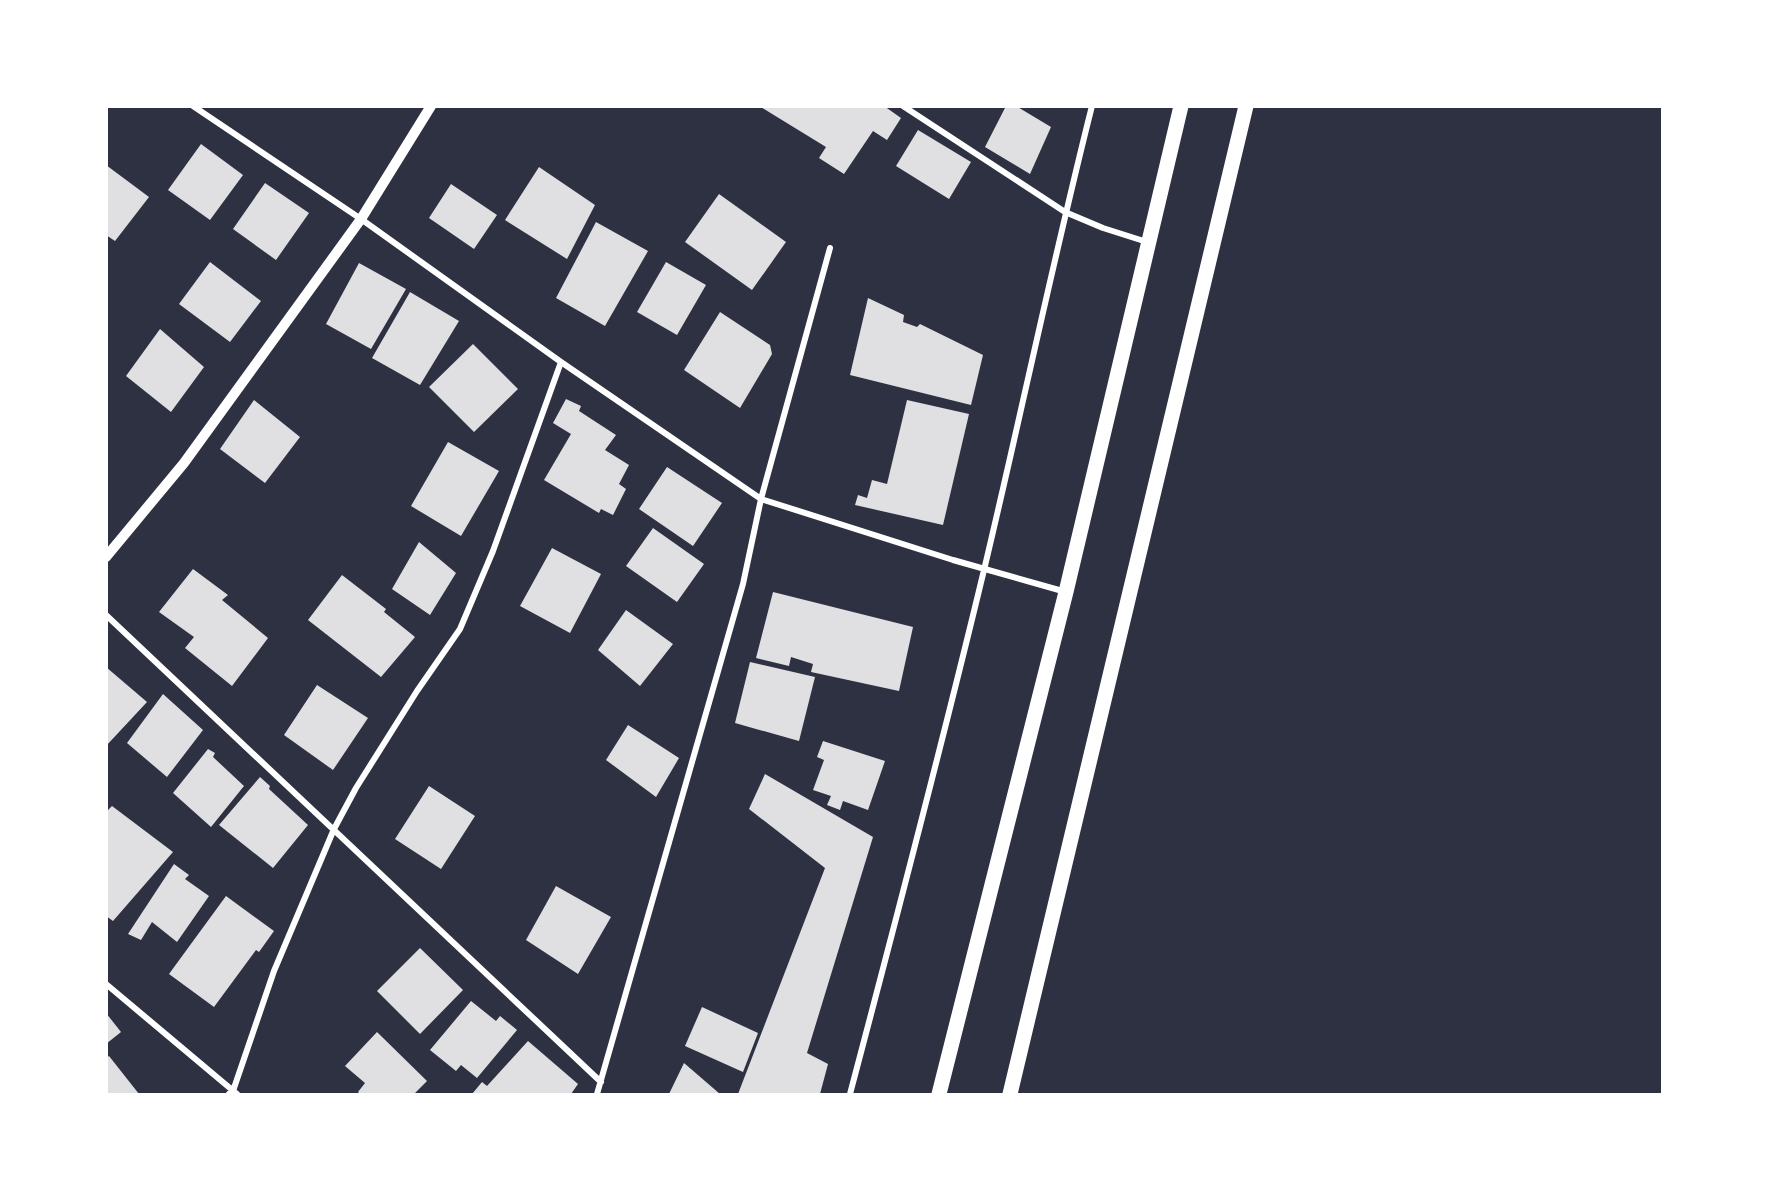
<svg xmlns="http://www.w3.org/2000/svg" width="1769" height="1201" viewBox="0 0 1769 1201" font-family="Merriweather,serif">
<rect width="100%" height="100%" fill="#2d3142"/>
<path fill="#e0e0e3" d="M759 106H884L901 118 887 140 873 131 844 174 819 158 826 147Z
M1006 106H1016L1051 127 1030 174 985 147Z
M918 130 971 162 949 199 896 166Z
M201 144 243 175 210 220 168 190Z
M106 165 149 197 115 241 106 235Z
M539 167 595 205 567 259 505 220Z
M265 183 309 213 276 260 233 229Z
M451 184 497 215 474 249 429 218Z
M719 194 786 242 752 290 685 242Z
M596 222 648 251 605 326 556 298Z
M210 262 261 301 230 342 179 304Z
M666 262 706 285 677 335 637 312Z
M359 263 406 289 371 349 326 324Z
M410 292 459 321 420 385 372 358Z
M868 298 904 315 903 322 917 327 920 324 983 355 971 405 850 375Z
M720 312 770 345 772 354 740 408 684 370Z
M160 329 204 367 171 412 126 376Z
M473 344 518 389 474 432 429 387Z
M566 399 581 406 579 411 616 435 605 450 629 465 619 484 626 489 613 515 601 509 599 513 544 480 571 434 553 423Z
M254 400 300 437 265 483 220 449Z
M907 400 969 414 943 525 855 505 858 495 867 498 872 480 887 484Z
M448 442 499 471 461 536 411 506Z
M667 467 722 503 693 546 639 509Z
M653 528 704 564 677 602 626 566Z
M419 542 456 573 430 615 392 589Z
M552 548 601 574 570 633 520 606Z
M193 569 228 595 222 600 268 638 232 686 185 648 194 637 159 612Z
M342 575 386 609 384 612 415 637 381 677 308 620Z
M773 592 913 627 899 691 811 672 813 664 791 657 789 666 756 658Z
M626 610 673 644 640 686 598 650Z
M750 662 815 677 799 741 735 723Z
M106 667 147 702 106 746Z
M317 685 368 718 333 770 284 735Z
M163 694 203 730 167 777 127 743Z
M628 725 679 758 656 797 606 760Z
M823 741 885 761 868 810 843 801 840 810 827 805 831 796 813 790 824 760 817 757Z
M208 749 215 753 213 757 244 786 211 827 173 793Z
M765 774 873 837 807 1053 828 1064 820 1094H738L825 868 749 809Z
M260 777 270 786 269 789 308 825 273 868 219 825Z
M429 786 475 816 441 869 395 839Z
M112 806 173 852 113 921 106 916V812Z
M174 864 189 875 185 879 209 896 177 942 152 922 141 940 128 934Z
M556 886 611 917 578 974 526 940Z
M226 896 274 931 259 952 256 950 214 1007 169 974Z
M420 948 463 990 420 1034 377 991Z
M471 1001 496 1021 500 1016 517 1030 477 1078 461 1065 456 1071 430 1050Z
M702 1007 758 1033 743 1072 685 1046Z
M106 1013 121 1032 106 1044Z
M377 1032 427 1081 414 1094H360L358 1092 365 1083 345 1066Z
M528 1041 578 1084 571 1094H472L482 1082 487 1086Z
M109 1056 139 1094H106V1058Z
M684 1063 720 1094H669Z"/>
<g fill="none" stroke-linecap="round" stroke-linejoin="round">
<path stroke="#fff" stroke-width="6" d="M193 106 361 219 561 362 761 499 953 560 1066 592
M903 106 1065 212 1103 228 1147 242
M106 615 601 1082
M106 984 237 1094
M229 1094 233 1091 274 971 334 829 356 788 417 691 460 629 493 551 561 362
M597 1094 743 584 761 499 830 248
M850 1094C896 920 942 745 984 570 1021 415 1053 260 1092 106"/>
<path stroke="#fff" stroke-width="10" d="M106 557 184 463 361 219 431 106"/>
<path stroke="#fff" stroke-width="15" d="M939 1094 1066 592 1181 106
M1010 1094 1246 106"/>
</g>
<rect width="1769" height="1201" fill="none" stroke="#ffffff" stroke-width="216"/>
</svg>
